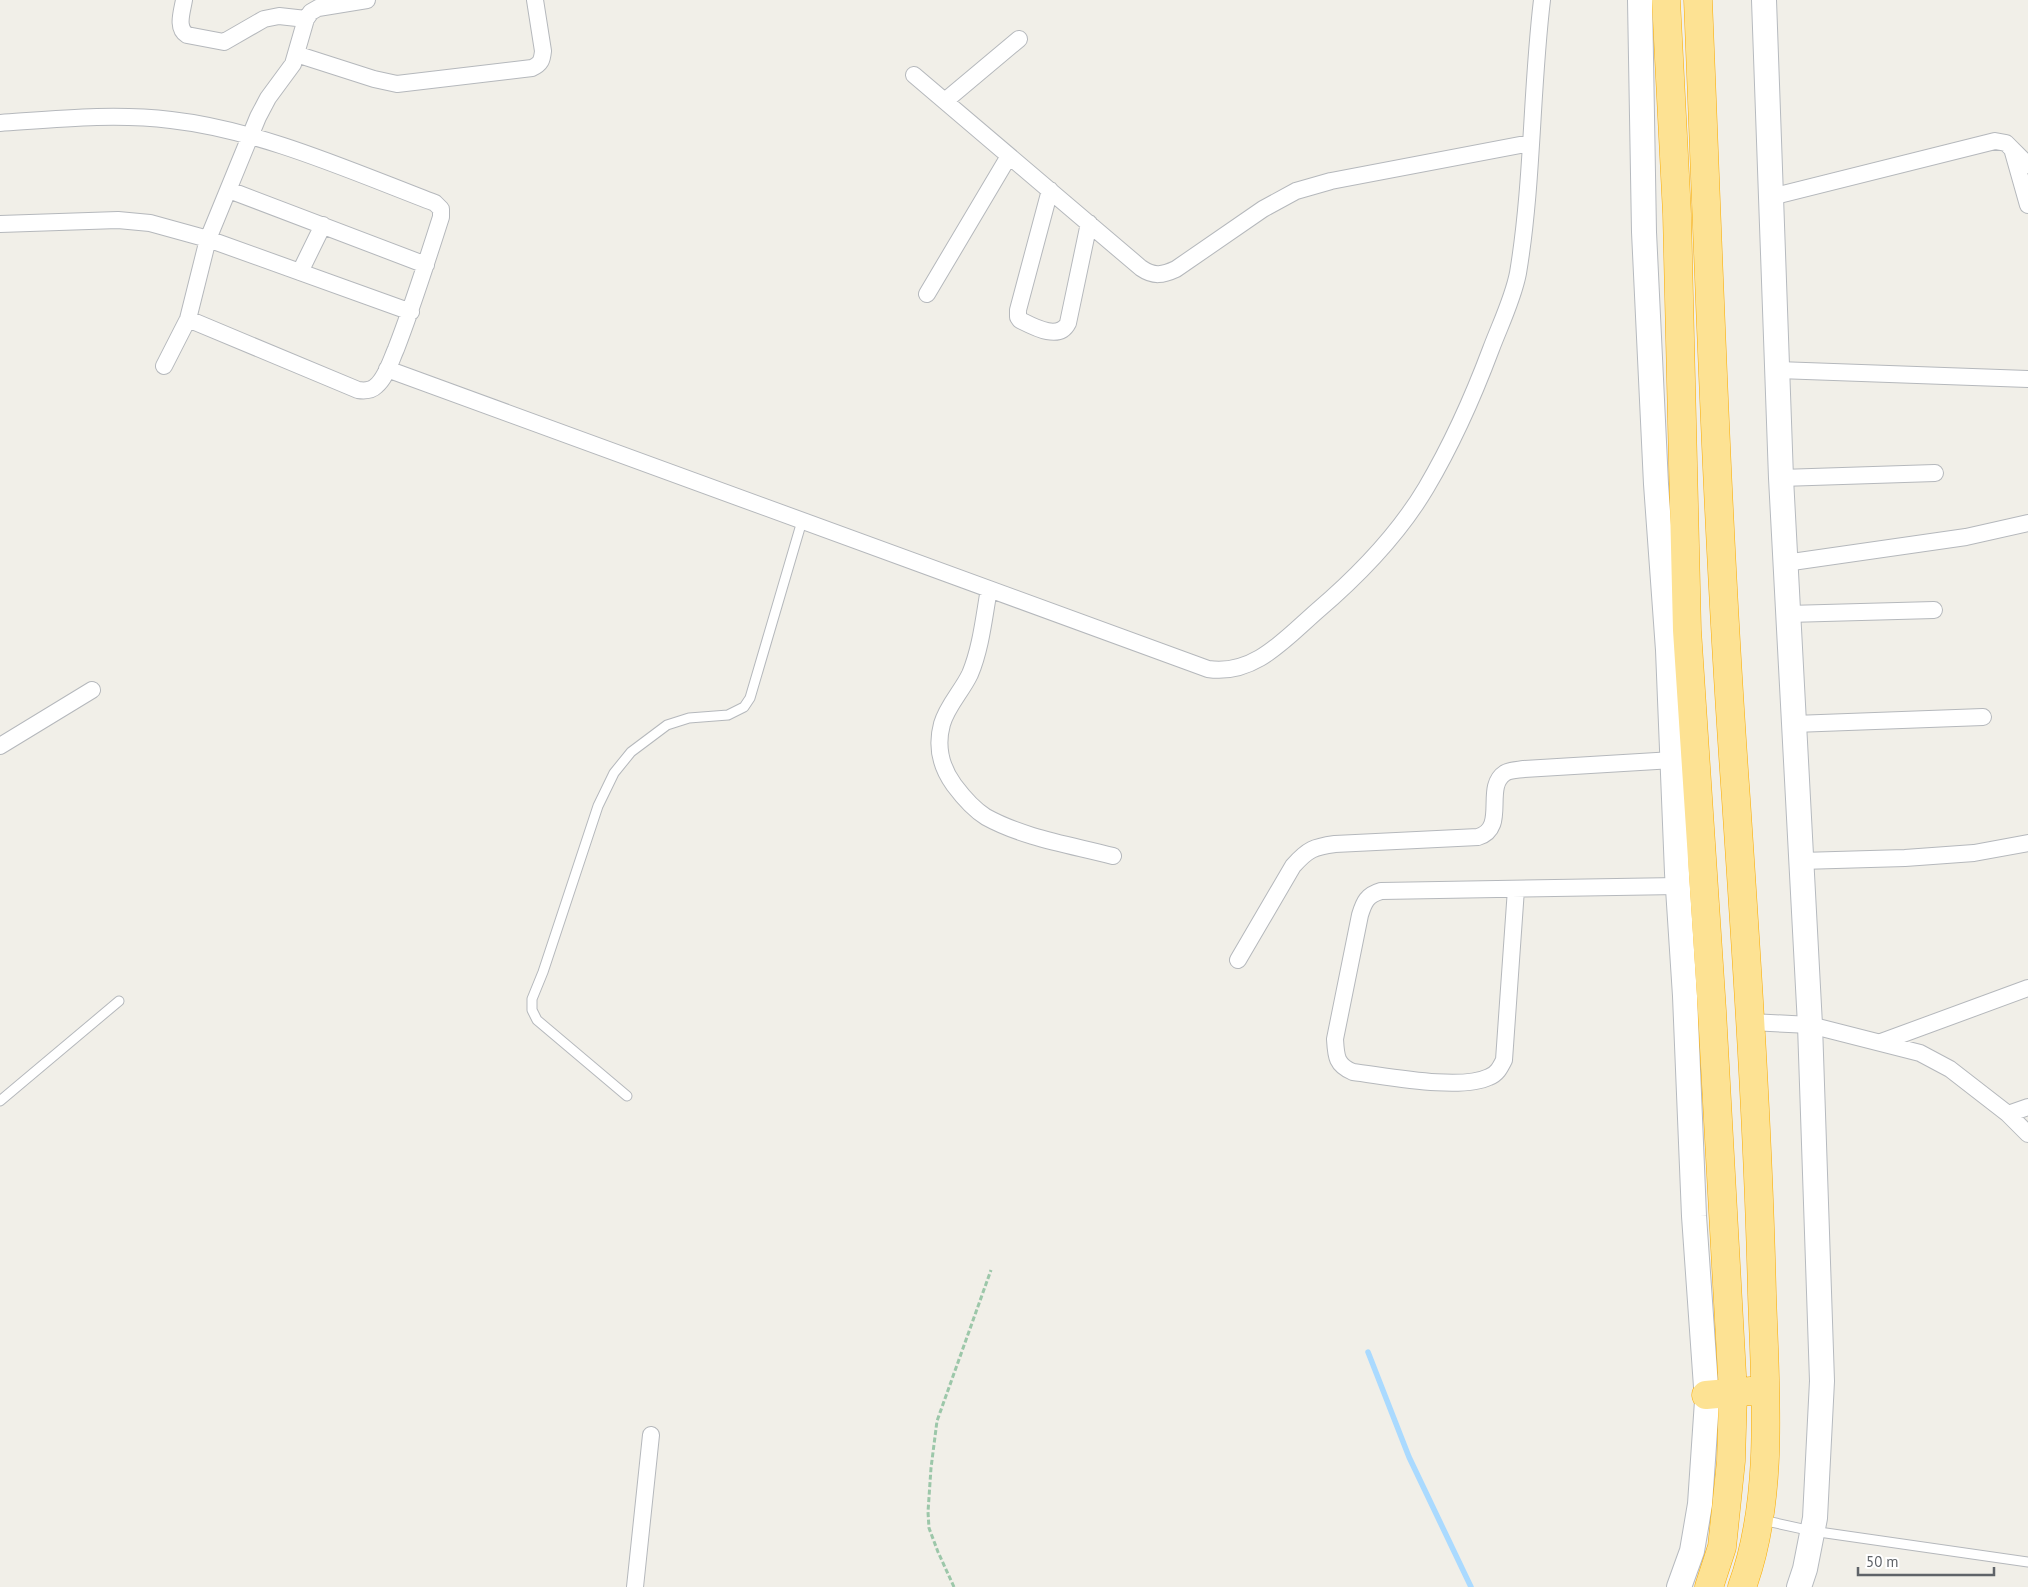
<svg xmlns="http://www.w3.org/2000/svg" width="2028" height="1587" viewBox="0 0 2028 1587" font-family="'PT Sans',sans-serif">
<rect width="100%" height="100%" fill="#f1efe8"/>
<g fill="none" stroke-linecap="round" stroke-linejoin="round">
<path stroke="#aadaff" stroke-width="5.5" d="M1368 1352 1409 1457 1471 1587"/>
<g stroke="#b5b8bc" stroke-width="11">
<path id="lane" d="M627 1096 537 1020 532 1010V999L543 972 598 806 614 773 631 752 667 725 689 718 728 715 744 707 750 698 802 521
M0 1101 119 1001
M1762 1520 1812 1531 2028 1562"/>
</g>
<g stroke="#b5b8bc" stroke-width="18">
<path id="street" d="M184 0C182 12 176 28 187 35L224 42 264 19 279 16 306 19
M296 54 374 79 397 84 532 68C541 64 542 60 543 51L535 0
M914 75 1141 268C1154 277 1163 275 1176 269L1263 209 1296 191 1331 181 1531 143
M945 101 1019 39
M0 123C57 119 114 113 171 120 260 130 351 171 435 203L441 209V217C427 261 413 305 396 349 391 360 386 378 376 386 371 391 365 391 358 390L188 319
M2013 152 2028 205
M229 190 426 265
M1050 190 1018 310V317L1020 320C1034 327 1059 341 1068 323L1089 223
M1771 197 1995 141 2006 143 2028 165
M0 224 118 220 150 223 208 239 411 312
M300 272 323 225
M927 294 1009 156
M164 366 188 319 208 239 258 117 268 98 293 64 306 19 311 12 318 8 367 0
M387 369 1208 669C1254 676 1285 639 1317 611 1358 576 1398 535 1426 488 1452 444 1473 397 1491 349 1500 325 1513 299 1518 273 1533 183 1531 91 1542 0
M1777 370 2028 379
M1781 478 1935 473
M1785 563 1966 537 2028 523
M989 589C984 617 981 648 970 674 962 691 947 706 942 724 936 746 941 767 954 785 963 797 973 809 986 817 1024 838 1071 845 1113 856
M1788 614 1934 610
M1794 724 1983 717
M0 746 92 690
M1801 861 1905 858 1974 853 2028 843
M1516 889 1504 1060C1500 1068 1497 1074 1489 1077 1460 1091 1386 1076 1353 1072 1336 1065 1336 1056 1335 1039L1360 915C1364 902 1367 895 1381 891L1678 886
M1238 960 1293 866C1308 849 1314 847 1335 844L1478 837C1508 828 1483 787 1505 773 1510 770 1518 770 1524 769L1673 760
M1751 1022 1810 1025 1920 1053 1950 1069 2008 1114 2028 1134
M1881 1042 2028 988
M2008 1114 2028 1107
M635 1587 651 1435"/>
</g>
<g stroke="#b6babf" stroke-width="26">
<path id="secondary" d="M1640 0 1644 232 1656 484 1668 650 1677 873 1685 996 1694 1216 1707 1401 1700 1504 1692 1551 1679 1587
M1764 0 1781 478 1810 1025 1822 1381 1815 1518 1805 1569 1799 1587"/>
</g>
<g stroke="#f9ab00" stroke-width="29">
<path id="highway" d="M1666 0 1677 214 1687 630 1712 1011 1733 1393 1731 1461 1722 1547 1709 1587
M1698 0C1709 266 1717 533 1736 799 1747 964 1758 1128 1762 1294 1765 1388 1775 1497 1742 1587
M1706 1395 1751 1391"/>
</g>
<path stroke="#9cc7a9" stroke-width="3" stroke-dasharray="5 2.5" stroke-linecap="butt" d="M954 1587 938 1552 929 1528 928 1512 931 1468 937 1421 991 1270"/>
<use href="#lane" stroke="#fff" stroke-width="9"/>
<use href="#street" stroke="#fff" stroke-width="16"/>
<use href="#secondary" stroke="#fff" stroke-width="24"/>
<use href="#highway" stroke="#fde293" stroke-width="28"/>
</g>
<path d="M1858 1567v8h136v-8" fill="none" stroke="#5f6368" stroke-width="2.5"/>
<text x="1866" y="1567" font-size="15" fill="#5f6368" stroke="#ffffff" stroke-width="4" paint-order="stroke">50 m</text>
</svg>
